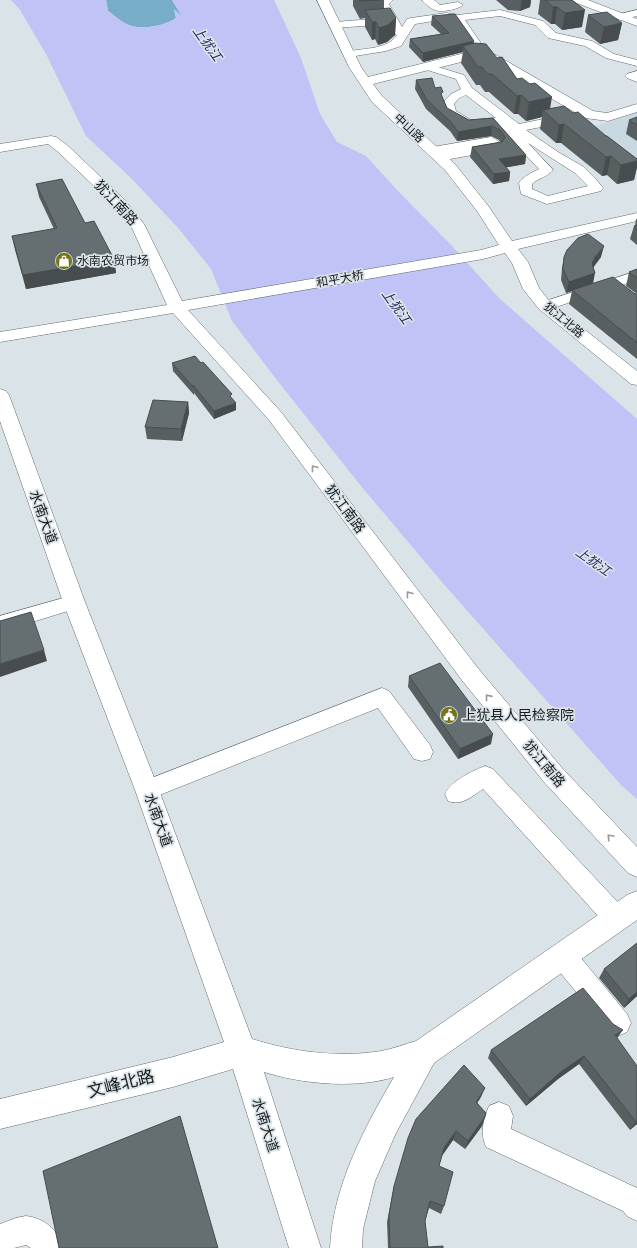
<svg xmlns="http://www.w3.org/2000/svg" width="637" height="1248" viewBox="0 0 637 1248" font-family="'Varela Round','Noto Sans SC',sans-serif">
<rect width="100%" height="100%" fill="#dae3e8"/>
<path fill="#c9d9e2" d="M637 112V164L587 129Z"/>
<path fill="#78adc9" d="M106 0H172L182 16 174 10 176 18C164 26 141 31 126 24 120 21 114 15 108 11Z"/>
<path fill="#c0c3f5" d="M11 0H106L108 11C114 15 120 21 127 24 140 31 164 26 176 18L174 9 181 15 172 0H274L301 58 320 114 337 142 366 156 397 190 451 245 500 299 637 419V799L621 785 441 581 361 486 280 384 232 321 211 269 179 229 132 179 86 136 46 54 20 10Z"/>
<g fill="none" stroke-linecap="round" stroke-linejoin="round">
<g stroke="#626a6e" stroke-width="1">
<path id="street" d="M382 0H393L389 4 402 27 407 19 411 18 446 13 458 15 500 10 543 21 556 33 592 41 614 54 637 60V66L606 58 585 46 548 38 535 25 500 16 465 20 489 55 488 57H480L455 21 446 19 415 24 401 46 386 51 349 57 345 56 344 54 345 52C362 48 388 50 397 35L395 34 390 24 335 28 330 25 335 22 386 18 379 4Z
M422 0H434L440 5 458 2 463 5C459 9 441 13 435 10 430 8 425 4 422 0Z
M637 10V16L620 20 615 17 616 15Z
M428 64 464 75 472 88 519 124 568 114 572 115 574 118 572 121 526 130 558 152 584 167 595 178 603 188 601 191 547 204 521 194 519 183C524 176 531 173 539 169L497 125 469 128 447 116 442 103 451 94 461 89 456 79 424 69 422 67 424 65ZM466 95 496 118 471 120 456 111 454 104 459 98ZM528 143 575 173 588 186 548 196 532 189V184C538 178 548 177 553 170Z
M637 71V82L627 78 625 76 627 74Z
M491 137C497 139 499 142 502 147L500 150 439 161 435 160 433 157 434 154H429L427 151 429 148 433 147Z
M637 271V280L550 309 545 310 540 309 538 306 540 303Z
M74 595 81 597 84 602 81 607 0 632V616Z
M382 688 389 691 430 745 433 752 430 759 422 761 414 759 378 708 147 800 139 797 136 790 139 783Z
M485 766 493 769 626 911 629 919 626 927 617 931 608 927 483 789C471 797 462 806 448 801L445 794C451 781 472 771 485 766Z
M563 944 572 947 627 1014 631 1023 627 1032 618 1036 609 1032 554 965 550 956 554 947Z
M499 1102 509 1106 513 1116 511 1129 637 1188V1221L627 1216 623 1211 486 1147C480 1133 483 1120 489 1106Z
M26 1216C44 1218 59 1230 62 1248H31L26 1245 14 1248H0V1224L16 1218Z"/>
</g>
<g stroke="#626a6e" stroke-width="1">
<path id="secondary" d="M317 0H329L361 67 368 77 473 51H484L496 55 593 111 607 113 637 104V112L608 121 585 118 483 59H473L373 84 382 96 455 164 489 207 512 241 637 213V221L518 249 528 262 539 288 551 303 637 371V385L631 384 539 309 523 289 512 263 505 253 483 259 188 310 281 412 477 667 562 768 637 847V877L628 873 544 782 461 679 269 420 173 313 0 342V332L167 305 132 228 113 204 57 151 48 144 0 152V144L51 136 56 137 67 145 123 198 144 224 182 301 481 250 499 245 477 211 445 170 372 102 349 67Z
M572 0H588L637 19V26L574 2Z
M0 389 6 391 9 395 85 602 159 790 252 1039C294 1052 338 1058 381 1051 393 1049 405 1044 416 1041L627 895 637 891V920L434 1063 396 1133 375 1181 363 1229 362 1248H330C333 1187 363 1130 394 1077 356 1089 302 1084 264 1072L321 1248H289L233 1069 173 1087 0 1129V1099L173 1057 224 1042 135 790 63 602 0 421Z"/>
</g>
<use href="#street" fill="#fff" fill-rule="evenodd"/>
<use href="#secondary" fill="#fff" fill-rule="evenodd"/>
</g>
<path fill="#575f60" d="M353 0H384V9L396 18 395 35 387 42 378 45 375 39 372 40 365 27V18L360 19 353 6Z
M496 0H531L530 7 520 11 508 10Z
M540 0H572L582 27 562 30 555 24H551L538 14Z
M588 15 622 23 618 40 600 44 585 32Z
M432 16 497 58 517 79 550 108 573 113 606 136 637 159V167L634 180 617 184 607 175 602 176 561 143H556L540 129 542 117 526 121 518 114H514L489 92H485L480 85H476L461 63 463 52 423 62 409 47 410 39 441 34 431 25Z
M416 80 435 88 442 97 447 108 469 120 493 118 526 155 525 164 506 167 510 172 509 181 493 184 470 157 472 147 500 142 499 140 491 136 457 141 450 131 426 109 415 89Z
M637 117V141L626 134 629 120Z
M36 184 85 223 114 259 116 273 26 289 15 250 12 236 54 229 39 197Z
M636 219H637V245L630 239 634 226H635Z
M564 257H601L593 267V284L637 294 626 286 629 272 637 269V359L569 304 572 291 566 293 561 280 562 268Z
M172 363 232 399 236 403V410L214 419 194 393V395L173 371Z
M188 402 189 413 182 441 147 439 145 427Z
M409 676 491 744 458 759 408 687Z
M637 943V996L624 1008 599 978 604 969Z
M617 1038 637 1124 630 1130 579 1064 558 1079 526 1106 488 1058 491 1050Z
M481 1097 477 1103 485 1117 482 1126 465 1149 453 1140 442 1155 439 1166 444 1206 441 1214 429 1208 425 1221 428 1247 443 1248H388L387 1222 394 1186Z"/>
<path fill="#474d4e" d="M522 0H531L530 7 520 11Z
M553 7H557L555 24H551Z
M585 10 582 27 562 30 565 13Z
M396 18 395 35 387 42 378 45 379 28Z
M372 22H376L375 39 372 40Z
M622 23 618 40 600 44 604 27Z
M474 41 473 50 463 46V52L423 62V53Z
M521 95 518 114H514L517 96Z
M552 97 549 115 543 110 542 117 526 121 529 102Z
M564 124 561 143H556L559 125Z
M492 126 491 136 457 141 458 132Z
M526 155 525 164 498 169 499 159Z
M611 156 607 175 602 176 606 157Z
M637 161V167L634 180 617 184 621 165Z
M510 172 509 181 493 184 494 174Z
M604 246 601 257 593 268 595 273 593 284 566 293 569 282 595 257Z
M114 259 116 273 26 289 23 275Z
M188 402 189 413 182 441 181 429Z
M236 403V410L214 419V411Z
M44 650 47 661 0 677V664Z
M493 734 491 744 458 759 460 749Z
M637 992V996L624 1008 629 999Z
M623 1030 617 1038 615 1035Z
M584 1056 579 1064 558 1079 526 1106 530 1099 562 1071Z
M485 1088 481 1097 472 1111 476 1102Z
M180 1116 182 1124 218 1248Z
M485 1117 482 1126 465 1149 468 1141Z
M636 1122H637V1124L630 1130Z
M456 1131 453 1140 442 1156 444 1148Z"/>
<path fill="#656e70" stroke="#474d4e" d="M359 0H379L360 1Z
M545 0H572L585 10 565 13 557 7H553Z
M390 8 396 18 388 25 379 28 376 22H372L365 10Z
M607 12 622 23 604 27 588 15Z
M455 14 474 41 423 53 410 39 449 33 432 16Z
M475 43 486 44 497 58 502 57 517 79 522 78 530 84 535 83 552 97 529 102 521 95 517 96 492 74H487L482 67H478L463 46Z
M432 78 435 88 441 87 443 92 441 94 447 108 469 120 493 118 526 155 499 159 510 172 494 174 472 147 502 142 505 137 500 130 492 126 458 132 451 122 427 100 416 80Z
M564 106 573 113 578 112 606 136H607L637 159V161L621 165 611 156 606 157 564 124 559 125 543 110Z
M637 117V125L629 120Z
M62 179 85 223 94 221 114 259 23 275 12 236 57 228 36 184Z
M637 225V229L634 226Z
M588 234 604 246 595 257 592 264 595 273 569 282 563 269 564 257 567 250 578 238Z
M637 269V278L629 272Z
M613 277 635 294H637V343L572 290Z
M195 356 201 363 203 362 232 394 230 396 236 403 214 411 193 385V387L172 363Z
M153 400 188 402 181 429 145 427Z
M31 612 44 650 0 664V621Z
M440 663 493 734 460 749 409 676Z
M637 943V992L629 999 604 969Z
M583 988 613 1024 623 1030 615 1035 637 1066V1122H636L584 1056 562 1071 530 1099 491 1050Z
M464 1065 485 1088 476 1102 486 1113 485 1117 468 1141 456 1131 444 1148 439 1166 453 1172 444 1206 430 1201 425 1221 428 1247 443 1246V1248H390L389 1215 394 1186 408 1138 416 1119Z
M180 1116 218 1248H59L43 1171Z"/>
<defs><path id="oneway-chevron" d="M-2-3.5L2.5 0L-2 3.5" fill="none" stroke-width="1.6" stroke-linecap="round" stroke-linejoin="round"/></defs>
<g stroke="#979899">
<use href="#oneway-chevron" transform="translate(314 468) rotate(-127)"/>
<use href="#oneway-chevron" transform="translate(409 594) rotate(-127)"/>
<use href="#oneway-chevron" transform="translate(488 697) rotate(-129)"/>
<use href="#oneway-chevron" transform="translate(610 837) rotate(-133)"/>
</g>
<defs>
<g id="shop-disc" transform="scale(0.9)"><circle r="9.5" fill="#747419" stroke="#dae3e8"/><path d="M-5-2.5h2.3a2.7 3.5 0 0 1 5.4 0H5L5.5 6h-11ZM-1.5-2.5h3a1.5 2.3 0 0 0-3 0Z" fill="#fff"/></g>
<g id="civic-disc" transform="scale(0.9)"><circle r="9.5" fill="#747419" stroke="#dae3e8"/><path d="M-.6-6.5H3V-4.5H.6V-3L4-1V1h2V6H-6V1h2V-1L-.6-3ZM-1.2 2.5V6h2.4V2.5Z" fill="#fff"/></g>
</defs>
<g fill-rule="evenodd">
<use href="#shop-disc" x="64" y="261"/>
<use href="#civic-disc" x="449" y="715"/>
</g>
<g text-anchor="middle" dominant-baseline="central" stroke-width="3.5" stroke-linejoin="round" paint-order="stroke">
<g font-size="12" fill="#171a1c" stroke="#dae3e8">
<text transform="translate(409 128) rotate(43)">中山路</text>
<text transform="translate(340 279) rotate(-10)">和平大桥</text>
<text transform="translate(564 320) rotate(40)">犹江北路</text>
</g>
<g font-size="12" fill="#171a1c" stroke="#dae3e8" text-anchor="start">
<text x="77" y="261">水南农贸市场</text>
</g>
<g font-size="13" font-style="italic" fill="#2e2a64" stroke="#dae3e8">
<text transform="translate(207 44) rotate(54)">上犹江</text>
<text transform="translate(396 307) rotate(54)">上犹江</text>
<text transform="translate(593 562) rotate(35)">上犹江</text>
</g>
<g font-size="14" fill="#171a1c" stroke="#dae3e8">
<text transform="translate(116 203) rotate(47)">犹江南路</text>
<text transform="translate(345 509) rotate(53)">犹江南路</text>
<text transform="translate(43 517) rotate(70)">水南大道</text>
<text transform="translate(544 764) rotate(50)">犹江南路</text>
<text transform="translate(158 820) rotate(70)">水南大道</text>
<text transform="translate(265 1125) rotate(72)">水南大道</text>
</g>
<g font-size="14" fill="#171a1c" stroke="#dae3e8" text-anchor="start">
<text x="462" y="715">上犹县人民检察院</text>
</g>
<g font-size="17" fill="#171a1c" stroke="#dae3e8">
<text transform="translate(121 1084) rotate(-14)">文峰北路</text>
</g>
</g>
</svg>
